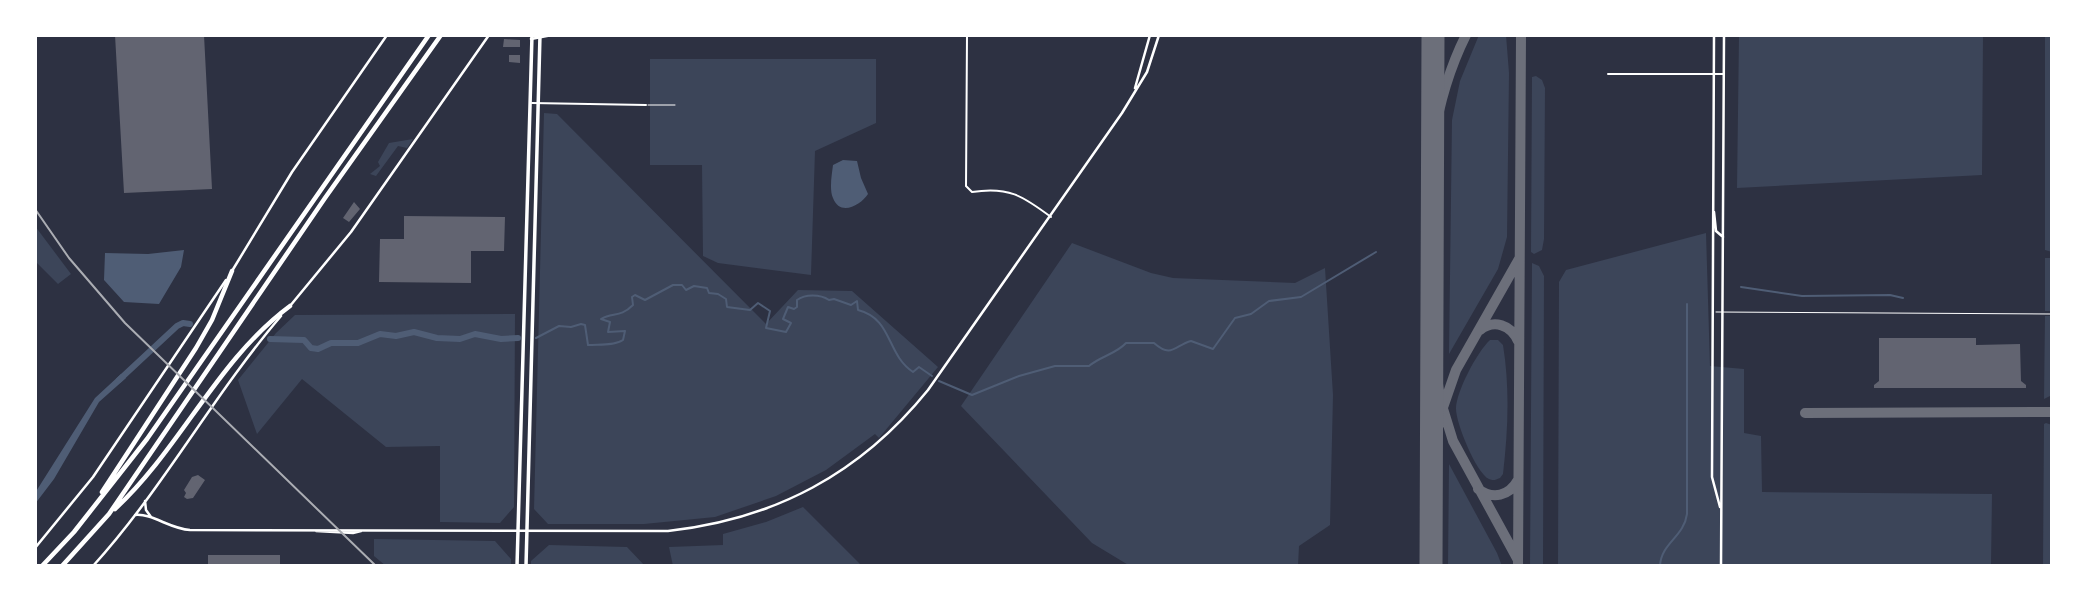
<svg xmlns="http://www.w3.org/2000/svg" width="2087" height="601" viewBox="0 0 2087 601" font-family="'PT Sans',sans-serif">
<rect width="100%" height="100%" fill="#2d3142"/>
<path fill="#3c4559" d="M1479 35H1506L1509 73 1507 237 1498 269 1449 354 1452 120 1460 81Z
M1739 35H1983L1982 175 1737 188Z
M2045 35H2052V252L2045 250Z
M650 59H876V123L815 151 811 275 718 263 703 256 702 165H650Z
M1536 76 1542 80 1545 88 1544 239 1542 250 1534 254 1531 252 1532 77Z
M544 113 557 114 766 324 798 290 852 291 938 367 879 438 875 434 826 470 776 496 715 517 644 524H548L534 509Z
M413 139 407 148 398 146 376 176 370 174 380 166 378 162 389 143Z
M35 226 71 274 58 284 35 261Z
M1706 233 1710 366 1744 369V433L1761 436 1762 492 1992 494 1991 566H1558L1559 282 1566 270Z
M1072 243 1151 273 1173 278 1295 283 1325 268 1333 395 1330 525 1299 546 1298 566H1130L1092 543 961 406Z
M2045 258H2052V311H2045Z
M1532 263 1539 266 1544 276 1543 566H1530Z
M515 314 514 507 500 523 440 522V446L386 447 302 379 257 434 238 380 276 333 295 315Z
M2045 316H2052V395L2044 399Z
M1490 340H1498L1503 345C1510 388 1508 431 1503 474L1500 478C1495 480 1494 481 1489 479 1476 473 1456 423 1456 409 1456 392 1477 352 1490 340Z
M2046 423 2052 425V566H2043L2044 424Z
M1449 464 1497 553 1502 566H1448Z
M803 507 862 566H673L669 547 723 545V534L766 522Z
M374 539 495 541 511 559V566H386L374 556Z
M549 545 627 547 645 566H531V561Z"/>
<path fill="#4f5d75" d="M843 160 857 161 861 178 868 194C861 205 840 217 833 198 829 189 832 174 833 165Z
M184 250 181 267 159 304 124 302 104 280 105 253 148 254Z
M121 374 126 378 99 402 54 479 35 504V493L95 398Z"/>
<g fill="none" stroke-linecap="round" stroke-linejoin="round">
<path stroke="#4f5d75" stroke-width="2" d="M1741 287 1802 296 1890 295 1903 298
M536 338 559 326 571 327 581 324 585 325 588 345C598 344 614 346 623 340L625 331 608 332 610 322 601 319C613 312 620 318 633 305L632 297 635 295 645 300 673 285H682L686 290 694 286 707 288 709 293 718 294 726 299 727 307 750 310 758 303 770 311 766 328 786 332 791 323 783 319 788 307 794 309 797 307V300C805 294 820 294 829 300L834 299 851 305 857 301 858 310C893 319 886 354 913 372L919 367 932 376
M939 381 972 395 1019 376 1055 366H1089C1101 356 1116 354 1126 343H1154C1172 359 1175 345 1191 341L1213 349 1235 318 1251 314 1269 301 1301 297 1376 252
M1660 566C1661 543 1684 537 1687 514V304"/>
<path stroke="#4f5d75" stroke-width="6" d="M270 339 304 340 311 348 318 349 331 343H358L380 334 396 336 414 332 437 338 460 339 475 334 501 339 518 338
M119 380 177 326 183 323 190 324"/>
<path stroke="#6c6f7a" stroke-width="10" d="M1433 142C1439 104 1449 69 1466 35
M1480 330C1494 319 1511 325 1518 341
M1432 339 1440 399 1453 441 1518 560
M1805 413 2052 412
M1431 471 1440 416 1456 370 1519 259
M1478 489C1493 500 1509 496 1518 480
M1518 566 1521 35"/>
<path stroke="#6c6f7a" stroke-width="23" d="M1431 566 1433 35"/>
</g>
<path fill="#626471" d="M115 35H204L212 189 124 193Z
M504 39 520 40V47H503Z
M509 55H520V63L509 62Z
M354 202 360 209 349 222 343 218Z
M404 216 505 217 504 251H471V283L379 282 380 239H404Z
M1879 338H1976V345L2020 344 2021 381 2026 385V388H1874V385L1879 381Z
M198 475 205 480 193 498 187 499 184 497 186 493 184 490 192 477Z
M208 555H280V566H208Z"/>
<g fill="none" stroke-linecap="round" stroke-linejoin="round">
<path stroke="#fff" stroke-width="1" d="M648 105H675
M1716 312 2052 314"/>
<path stroke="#fff" stroke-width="2" d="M967 35 966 186 972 192C1008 186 1023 196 1051 217
M1608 74H1723
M532 103 646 105"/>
<path stroke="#fff" stroke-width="2.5" d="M1714 35 1712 477 1720 507
M531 39 552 35
M1714 212 1716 231 1723 237
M1721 566 1724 35"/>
<path stroke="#fff" stroke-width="2.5" d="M1135 88 1150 35
M232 271 292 172 387 35
M290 306 351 232 489 35
M145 501 146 510 151 517
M135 515C152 513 170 529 190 530L668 531C775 519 860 474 928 390L1122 113 1147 72 1159 35
M316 531 353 533 361 531
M35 548 93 477 226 280
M35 564 37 566
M93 566C163 489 213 395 281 316"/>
<path stroke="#fff" stroke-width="3.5" d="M517 566 532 35
M526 566 540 35"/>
<path stroke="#fff" stroke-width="4.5" d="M102 492 196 348 212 320 232 271
M115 509C181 448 217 360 290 306
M42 566 74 532 147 439 429 35
M62 566 109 514 325 198 441 35"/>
<path stroke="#abadb3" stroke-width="2" d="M35 209 69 258 125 323 376 566"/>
</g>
<rect width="2087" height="601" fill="none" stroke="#ffffff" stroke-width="74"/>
</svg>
